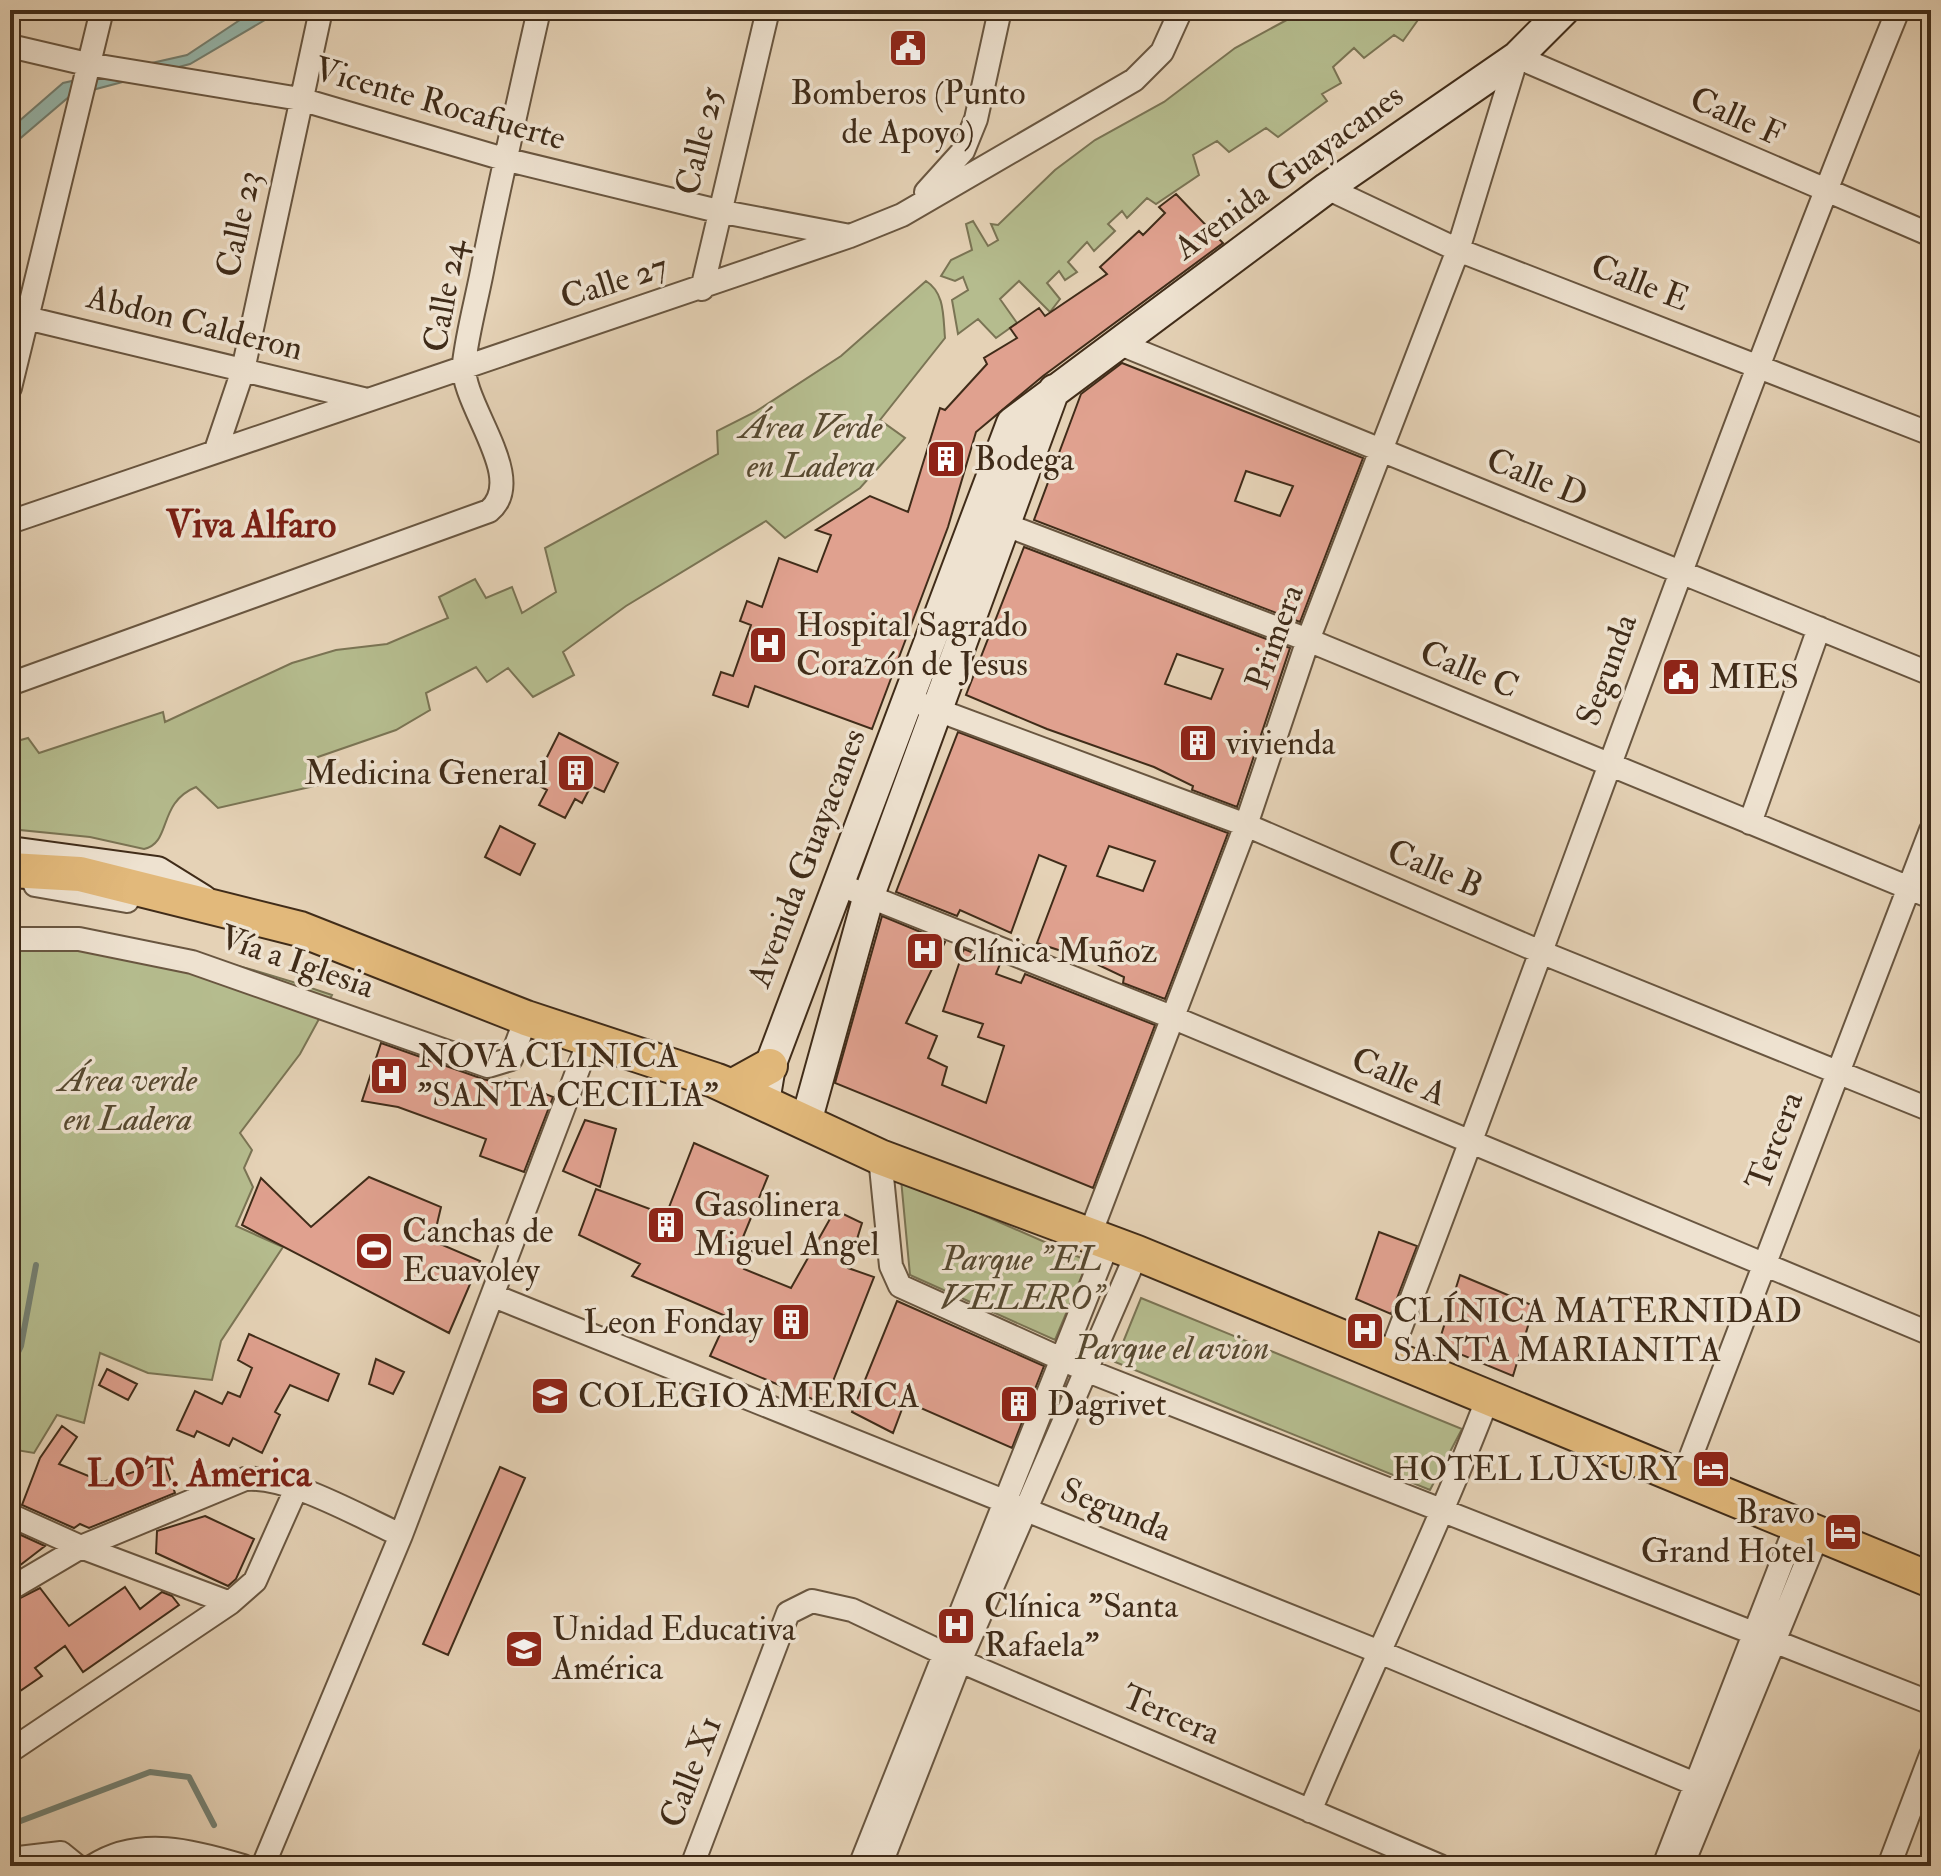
<svg xmlns="http://www.w3.org/2000/svg" width="1941" height="1876" viewBox="0 0 1941 1876" font-family="'IM FELL Double Pica',serif">
<rect width="100%" height="100%" fill="#e5d2b6"/>
<filter id="stains"><feTurbulence type="fractalNoise" baseFrequency=".0025" numOctaves="4"/><feColorMatrix values="0 0 0 0 .2 0 0 0 0 .09 0 0 0 0 .02 0 0 0 .5 -.17"/></filter>
<radialGradient id="worn" r=".72"><stop offset=".6" stop-color="#630" stop-opacity="0"/><stop offset="1" stop-color="#630" stop-opacity=".3"/></radialGradient>
<path fill="#b5bc8e" stroke="#7a7454" stroke-width="2" d="M1305 10H1425L1403 41 1394 35 1364 58 1354 48 1333 67 1341 83 1322 94 1327 101 1278 137 1266 128 1229 152 1217 141 1193 155 1199 175 1156 204 1147 198 1127 218 1122 211 1108 224 1115 231 1094 251 1087 242 1068 262 1077 272 1065 280 1059 271 1047 283 1060 299 1050 312 1019 281 1000 299 1017 323 996 338 978 319 958 334 952 300 968 290 963 277 955 281 941 276 951 260 972 250 966 224 973 221 988 246 998 240 991 224 998 225 1055 170 1095 140 1164 102 1235 48Z
M926 281C945 293 943 316 945 338L880 420 905 438 860 488 785 538 766 521 626 606 563 652 574 675 533 697 508 668 487 682 476 667 426 693 430 710 396 730 315 758 319 785 218 808 196 787C157 803 172 843 144 849L90 837 10 829V743L28 738 39 753 163 712 165 722 292 663 336 650 387 644 448 618 439 597 475 579 486 598 512 587 522 613 556 592 545 548 718 454 717 431 755 412 841 356Z
M10 928C116 932 232 960 332 995L300 1054 240 1133 252 1150 244 1168 253 1187 236 1226 283 1247 221 1341 212 1380 148 1373 100 1353 84 1423 57 1415 34 1453 10 1449Z
M901 1179 1088 1261 1055 1340 910 1275Z
M1141 1298 1462 1429 1430 1490 1115 1362Z"/>
<path fill="#96b8ae" stroke="#748072" stroke-width="2" d="M255 10H282L190 64 70 96 10 147V129L63 83 187 55Z"/>
<g fill="none" stroke-linecap="round" stroke-linejoin="round">
<path stroke="#748072" stroke-width="6" d="M10 1369 21 1346 36 1265
M10 1825 150 1772 189 1777 214 1825"/>
</g>
<path fill="#e0a18f" stroke="#402c19" stroke-width="2" fill-rule="evenodd" d="M1176 194 1223 243 1043 376 976 432 948 527 872 729 755 686 748 707 713 695 721 672 733 676 751 625 740 621 747 601 762 607 779 558 817 572 831 535 816 530 870 496 908 512 940 408 945 410 987 364 984 358 1017 338 1010 328 1039 308 1045 316 1107 274 1100 267 1139 231 1143 235 1165 213 1159 207Z
M1122 363 1363 458 1300 622 1034 520 1081 394ZM1246 471 1293 486 1280 516 1235 501Z
M1024 547 1290 648 1237 807 1192 790 1193 786 1154 767 1047 729 966 695ZM1177 654 1223 669 1211 699 1165 684Z
M958 732 1228 833 1165 999 1123 983 1124 977 1086 959 1037 943 1066 866 1039 855 1011 933 960 910 957 916 896 892ZM1109 846 1155 861 1143 891 1097 876Z
M559 733 618 763 604 792 591 786 582 803 575 799 565 818 539 805 547 790 534 783Z
M500 826 535 844 520 875 485 857Z
M882 916 945 942 906 1023 937 1036 928 1058 947 1067 942 1085 986 1103 1004 1046 978 1037 983 1024 943 1011 964 949 1000 964 996 974 1021 983 1025 974 1155 1025 1093 1188 835 1083Z
M381 1043 483 1079 507 1085 509 1079 553 1097 524 1172 480 1156 486 1139 398 1107 362 1101Z
M585 1120 616 1129 600 1187 563 1171Z
M694 1143 768 1176 741 1242 752 1251 744 1269 791 1288 835 1210 862 1223 848 1268 874 1277 824 1404 710 1356 728 1317 632 1276 640 1264 579 1235 596 1189 666 1215Z
M369 1177 441 1207 433 1241 480 1261 449 1333 242 1225 261 1178 311 1227Z
M1379 1232 1417 1246 1391 1314 1356 1299Z
M1460 1275 1534 1306 1513 1376 1438 1345Z
M897 1301 1044 1366 1012 1448 905 1401 893 1433 852 1412Z
M249 1334 339 1374 328 1401 290 1385 275 1412 280 1415 262 1453 233 1438 229 1446 197 1431 194 1437 177 1430 195 1391 222 1404 228 1392 240 1397 252 1368 238 1360Z
M376 1359 404 1372 393 1394 369 1384Z
M107 1369 137 1384 128 1400 99 1385Z
M62 1426 77 1437 59 1464 103 1482 164 1462 175 1493 89 1528 80 1524 74 1528 22 1505 40 1458Z
M500 1467 525 1478 448 1655 423 1644Z
M205 1516 254 1539 236 1579 228 1586 156 1553 157 1531Z
M10 1530 45 1546 10 1573Z
M125 1587 140 1609 162 1592 172 1596 179 1605 83 1672 65 1646 35 1668 42 1676 20 1691 10 1677V1603L40 1588 69 1626Z"/>
<g fill="none" stroke-linecap="round" stroke-linejoin="round">
<g stroke="#695640" stroke-width="26">
<path id="street" d="M10 46 87 64 300 99 504 159 718 211 850 236
M1327 188 1458 250 1931 434
M926 192 963 151 976 119 1000 10
M702 289 768 10
M10 314 363 399
M1118 343 1931 674
M10 388 102 10
M216 450 243 370 321 10
M993 520 1308 640 1931 897
M10 522 850 236 902 215 1134 80 1162 52 1181 10
M10 684 489 511C529 478 460 404 464 363 468 329 478 295 484 261 501 177 520 94 539 10
M924 705 1246 825 1543 953 1931 1110
M1750 823 1819 628
M838 884 1174 1018 1931 1334
M35 885 127 901
M10 939H79L192 962 488 1066 511 1059 526 1018
M880 1157 891 1266 900 1286 1088 1371 1931 1703
M1089 1237 1246 825 1308 640 1458 250 1517 57 1931 235
M494 1296 1377 1651 1712 1791
M1389 1358C1561 909 1717 455 1898 10
M1683 1477 1931 830
M10 1515 81 1547 230 1603
M10 1589 81 1547 245 1479C289 1475 360 1517 401 1535L590 1038
M10 1751 230 1603 255 1581 296 1489
M1310 1811C1368 1672 1435 1536 1489 1395
M10 1859 61 1853 77 1866
M93 1866C139 1836 194 1851 243 1866
M263 1866 401 1535
M692 1866 788 1613 812 1601 852 1610 960 1661 1440 1866
M860 1866 1108 1243
M880 1866 960 1661 1137 1253
M1664 1866 1796 1526
M1682 1866 1818 1534
M1889 1866 1931 1755"/>
</g>
<g stroke="#402c19" stroke-width="34">
<path id="secondary" d="M10 852 157 872 202 900
M766 1090 770 1066 1012 423 1327 188 1517 57 1564 10
M806 1122 869 895 1054 390"/>
</g>
<g stroke="#402c19" stroke-width="38">
<path id="primary" d="M10 870 80 874 300 929 526 1018 714 1080 880 1157 1137 1253 1931 1580
M717 1081 732 1087 770 1066"/>
</g>
<use href="#street" stroke="#eee2d0" stroke-width="22"/>
<use href="#secondary" stroke="#eee2d0" stroke-width="30"/>
<use href="#primary" stroke="#e2b97b" stroke-width="34"/>
</g>
<defs>
<g id="civic-square" transform="scale(2)"><rect x="-9" y="-9" width="18" height="18" rx="4" fill="#8f2418" stroke="#eee2d0"/><path d="M-.6-6.5H3V-4.5H.6V-3L4-1V1h2V6H-6V1h2V-1L-.6-3ZM-1.2 2.5V6h2.4V2.5Z" fill="#fff"/></g>
<g id="building-square" transform="scale(2)"><rect x="-9" y="-9" width="18" height="18" rx="4" fill="#8f2418" stroke="#eee2d0"/><path d="M-4-6H4V6H1V3H-1V6H-4ZM-2.5-4.3h1.7v1.8h-1.7ZM.8-4.3h1.7v1.8H.8ZM-2.5-1h1.7V.8h-1.7ZM.8-1h1.7V.8H.8Z" fill="#fff"/></g>
<g id="hospital-square" transform="scale(2)"><rect x="-9" y="-9" width="18" height="18" rx="4" fill="#8f2418" stroke="#eee2d0"/><path d="M-5-5h3v3.5h4V-5h3V5h-3V1.5h-4V5h-3Z" fill="#fff"/></g>
<g id="stadium-square" transform="scale(2)"><rect x="-9" y="-9" width="18" height="18" rx="4" fill="#8f2418" stroke="#eee2d0"/><path d="M0-5a6.5 5 0 1 0 0 10a6.5 5 0 1 0 0-10ZM-3.5-1.8h7v3.6h-7Z" fill="#fff"/></g>
<g id="school-square" transform="scale(2)"><rect x="-9" y="-9" width="18" height="18" rx="4" fill="#8f2418" stroke="#eee2d0"/><path d="M0-5L7-2L0 1L-7-2ZM-4 1L0 2.5L4 1V4Q0 6-4 4Z" fill="#fff"/></g>
<g id="hotel-square" transform="scale(2)"><rect x="-9" y="-9" width="18" height="18" rx="4" fill="#8f2418" stroke="#eee2d0"/><path d="M-6-4.5h1.5V1H6V5H4.5V3h-9V5H-6ZM-4 0a1.8 1.8 0 1 1 3.6 0ZM.5 0V-2.5h3Q6-2.5 6 0Z" fill="#fff"/></g>
<g id="university-square" transform="scale(2)"><rect x="-9" y="-9" width="18" height="18" rx="4" fill="#8f2418" stroke="#eee2d0"/><path d="M0-5L7-2L0 1L-7-2ZM-4 1L0 2.5L4 1V4Q0 6-4 4Z" fill="#fff"/></g>
</defs>
<g fill-rule="evenodd">
<use href="#civic-square" x="908" y="48"/>
<use href="#building-square" x="946" y="459"/>
<use href="#hospital-square" x="768" y="645"/>
<use href="#civic-square" x="1681" y="677"/>
<use href="#building-square" x="1198" y="743"/>
<use href="#building-square" x="576" y="773"/>
<use href="#hospital-square" x="925" y="951"/>
<use href="#hospital-square" x="389" y="1076"/>
<use href="#building-square" x="666" y="1225"/>
<use href="#stadium-square" x="374" y="1251"/>
<use href="#building-square" x="791" y="1322"/>
<use href="#hospital-square" x="1365" y="1331"/>
<use href="#school-square" x="550" y="1396"/>
<use href="#building-square" x="1019" y="1404"/>
<use href="#hotel-square" x="1711" y="1469"/>
<use href="#hotel-square" x="1843" y="1532"/>
<use href="#hospital-square" x="956" y="1626"/>
<use href="#university-square" x="524" y="1649"/>
</g>
<g text-anchor="middle" dominant-baseline="central" stroke-width="7" stroke-linejoin="round" paint-order="stroke">
<g font-size="34" fill="#402c19" stroke="#eee2d0" text-anchor="start">
<text x="908" y="93" text-anchor="middle">Bomberos (Punto<tspan x="908" dy="39">de Apoyo)</tspan></text>
<text x="974" y="459">Bodega</text>
<text x="796" y="625">Hospital Sagrado<tspan x="796" dy="39">Corazón de Jesus</tspan></text>
<text x="1709" y="677">MIES</text>
<text x="1226" y="743">vivienda</text>
<text x="548" y="773" text-anchor="end">Medicina General</text>
<text x="953" y="951">Clínica Muñoz</text>
<text x="417" y="1056">NOVA CLINICA<tspan x="417" dy="39">"SANTA CECILIA"</tspan></text>
<text x="694" y="1205">Gasolinera<tspan x="694" dy="39">Miguel Angel</tspan></text>
<text x="402" y="1231">Canchas de<tspan x="402" dy="39">Ecuavoley</tspan></text>
<text x="1393" y="1311">CLÍNICA MATERNIDAD<tspan x="1393" dy="39">SANTA MARIANITA</tspan></text>
<text x="763" y="1322" text-anchor="end">Leon Fonday</text>
<text x="578" y="1396">COLEGIO AMERICA</text>
<text x="1047" y="1404">Dagrivet</text>
<text x="1683" y="1469" text-anchor="end">HOTEL LUXURY</text>
<text x="1815" y="1512" text-anchor="end">Bravo<tspan x="1815" dy="39">Grand Hotel</tspan></text>
<text x="984" y="1606">Clínica "Santa<tspan x="984" dy="39">Rafaela"</tspan></text>
<text x="552" y="1629">Unidad Educativa<tspan x="552" dy="39">América</tspan></text>
</g>
<g font-size="34" fill="#402c19" stroke="#eee2d0">
<text transform="translate(440 104) rotate(16)">Vicente Rocafuerte</text>
<text transform="translate(1737 117) rotate(24)">Calle F</text>
<text transform="translate(700 141) rotate(-76)">Calle 25</text>
<text transform="translate(1289 172) rotate(-36)">Avenida Guayacanes</text>
<text transform="translate(239 224) rotate(-78)">Calle 23</text>
<text transform="translate(614 282) rotate(-18)">Calle 27</text>
<text transform="translate(1640 283) rotate(21)">Calle E</text>
<text transform="translate(445 296) rotate(-80)">Calle 24</text>
<text transform="translate(195 323) rotate(14)">Abdon Calderon</text>
<text transform="translate(1537 478) rotate(22)">Calle D</text>
<text transform="translate(1275 637) rotate(-70)">Primera</text>
<text transform="translate(1469 670) rotate(22)">Calle C</text>
<text transform="translate(1607 670) rotate(-70)">Segunda</text>
<text transform="translate(807 858) rotate(-69)">Avenida Guayacanes</text>
<text transform="translate(1435 869) rotate(23)">Calle B</text>
<text transform="translate(297 962) rotate(19)">Vía a Iglesia</text>
<text transform="translate(1399 1077) rotate(23)">Calle A</text>
<text transform="translate(1775 1141) rotate(-69)">Tercera</text>
<text transform="translate(1116 1510) rotate(22)">Segunda</text>
<text transform="translate(1171 1715) rotate(23)">Tercera</text>
<text transform="translate(691 1772) rotate(-69)">Calle X1</text>
</g>
<g font-size="34" font-style="italic" fill="#574930" stroke="#eee2d0">
<text x="811" y="427">Área Verde<tspan x="811" dy="39">en Ladera</tspan></text>
<text x="128" y="1080">Área verde<tspan x="128" dy="39">en Ladera</tspan></text>
<text x="1022" y="1259">Parque "EL<tspan x="1022" dy="39">VELERO"</tspan></text>
<text x="1172" y="1348">Parque el avion</text>
</g>
<g font-size="38" font-weight="bold" fill="#7a1f14" stroke="#eee2d0">
<text x="251" y="525">Viva Alfaro</text>
<text x="199" y="1474">LOT. America</text>
</g>
</g>
<rect width="1941" height="1876" fill="none" stroke="#e5d2b6" stroke-width="40"/>
<rect x="12" y="12" width="1917" height="1852" fill="none" stroke="#402c19" stroke-width="4"/>
<rect x="20" y="20" width="1901" height="1836" fill="none" stroke="#402c19" stroke-width="2"/>
<rect width="100%" height="100%" filter="url(#stains)"/>
<rect width="100%" height="100%" fill="url(#worn)"/>
</svg>
